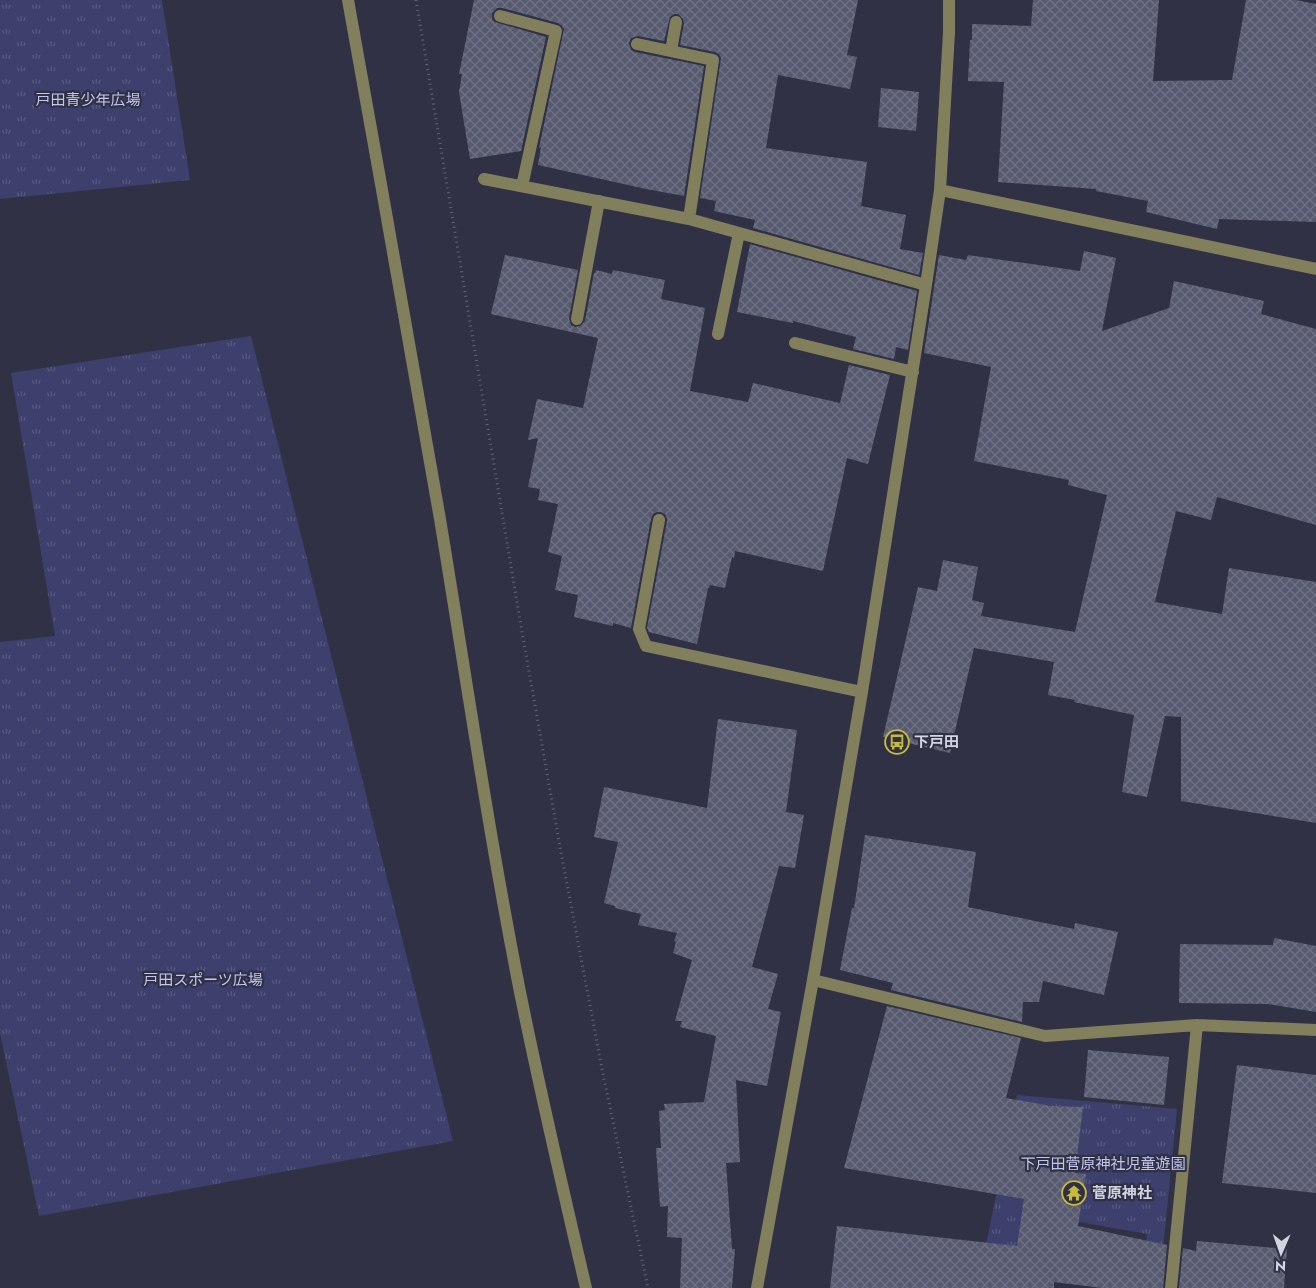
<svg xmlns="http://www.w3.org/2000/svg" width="1316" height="1288" viewBox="0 0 1316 1288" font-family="Jost,'Noto Sans JP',sans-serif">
<defs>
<pattern id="park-tufts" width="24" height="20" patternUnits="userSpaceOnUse" patternTransform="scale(1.25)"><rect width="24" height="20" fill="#3d3f6c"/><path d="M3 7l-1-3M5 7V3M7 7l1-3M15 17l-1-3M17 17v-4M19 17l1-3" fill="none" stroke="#585a81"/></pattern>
<pattern id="building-cross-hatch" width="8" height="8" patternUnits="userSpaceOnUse" patternTransform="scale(1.25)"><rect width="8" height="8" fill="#585b70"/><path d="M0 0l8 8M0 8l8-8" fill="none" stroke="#6f7284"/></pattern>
</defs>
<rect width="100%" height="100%" fill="#303145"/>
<path fill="url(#park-tufts)" d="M0 0H162L190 180 0 199Z
M251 336 453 1141 39 1216 0 1034V642L55 636 11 373Z
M1017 1095 1177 1109 1160 1280 1141 1276 1147 1234 1062 1219 1052 1261 985 1249Z"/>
<path fill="url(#building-cross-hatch)" d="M474 0H858L847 55 857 57 850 89 778 75 766 148 867 162 861 206 906 215 900 249 923 253 919 275 753 228 755 220 714 211 716 201 700 198 721 58 719 54 715 52 680 45 684 23 683 19 678 14H674L670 17 664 41 638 36 631 38 629 43 631 50 635 52 704 66 684 196 646 189 538 165 541 147 539 148 564 29 562 26 558 23 502 8H497L492 13V19L495 22 546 37 521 151 470 159 459 92 462 74H459Z
M1033 0H1159L1153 81 1232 80 1246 0H1296L1316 4V222L1219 219 1217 229 1146 212 1148 201 1096 191V189L998 182 1004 82 968 81 970 40H972V24L1031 26Z
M881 88 919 92 916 131 878 127Z
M750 244 917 291 908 350 896 347 894 359 853 349 856 337 793 321V323L737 312Z
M1084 251 1116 258 1102 331 1169 308 1174 281 1264 301 1261 314 1316 329V525L1217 497 1211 520 1176 511 1155 602 1222 614 1229 568 1316 582V823L1181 801V717L1165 716 1147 797 1122 792 1134 715 1074 702 1075 700 1048 695 1054 662 974 648 950 753 883 737 918 587 937 591 943 560 978 567 972 600 984 603 981 616 1075 632 1107 495 1068 485 1069 480 974 461 991 367 924 353 939 255 966 260 968 255 1080 271Z
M505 255 578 270 569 318 571 325 575 327 580 326 585 321 594 273H595L596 270 612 274 613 270 665 280 661 299 705 308 690 391 748 402 753 383 840 403 849 365 890 375 868 464 847 458 823 571 735 551 734 558 732 557 725 588 710 585 709 588H708L697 644 649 632 647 628 667 521V518L665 514 661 512H657L653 514 651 519 631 628 613 623V626L574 617 578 595 555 590 562 556 548 552 558 504 538 500 540 489 528 487 538 438 528 440 537 399 583 408 598 338 491 314Z
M718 719 797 730 786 812 804 815 795 868 779 866 752 967 778 974 768 1009 781 1012 767 1086 736 1080 740 1162 726 1163 732 1249H735L732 1288H680L682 1238 667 1237 668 1206 660 1207 656 1148H661L659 1111 665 1110 664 1104 704 1102 716 1036 680 1027 682 1021H675L692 960 673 953 676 942 674 941 677 933 638 925 641 914 615 908V906L604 903 618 842 594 837 604 787 707 808Z
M865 835 976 852 968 907 1074 929 1075 923 1118 932 1104 995 1043 981 1039 1002H1023L1022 1022 891 990 893 983 840 970 852 908H854Z
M1274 938 1316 946V1012L1268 1004 1179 1003 1180 944 1273 945Z
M887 1006 1021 1038 1006 1098 1051 1106 1083 1107 1075 1173 1086 1174 1078 1226 1167 1245 1163 1288H1102L1054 1282V1288H830L837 1226 1017 1246 1024 1199 844 1168Z
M1088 1050 1169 1057 1164 1105 1084 1097Z
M1237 1065 1316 1075V1193L1222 1183Z
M1197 1241 1287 1249 1284 1288H1179L1183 1248 1196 1251Z"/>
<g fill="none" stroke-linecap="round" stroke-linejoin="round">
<path stroke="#636476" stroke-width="3" stroke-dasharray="1 4" stroke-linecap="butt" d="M416 0 521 626 560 847 603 1074 648 1288"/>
<path stroke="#827f5d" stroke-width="12" d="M348 0C379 173 410 345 440 519 466 677 489 835 520 992 540 1091 563 1190 586 1288
M500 16 556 31 522 186
M637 44 713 60 689 219
M671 51 676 22
M484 179 689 219 926 285
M940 190 1316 269
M577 319 599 201
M718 334 739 233
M795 343 913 372
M659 520 639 629 646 646 862 692
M813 980 1045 1036 1197 1025 1316 1030
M757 1288 813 980 862 692 926 285 940 190 949 32V0
M1171 1288 1197 1025"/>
</g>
<defs>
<g id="bus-ring" transform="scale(1.25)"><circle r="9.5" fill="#303145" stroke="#c7bb3b" stroke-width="1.5"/><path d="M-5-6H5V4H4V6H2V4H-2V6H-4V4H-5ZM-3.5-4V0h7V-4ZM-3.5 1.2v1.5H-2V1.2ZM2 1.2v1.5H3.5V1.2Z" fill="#c7bb3b"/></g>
<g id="temple-ring" transform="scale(1.25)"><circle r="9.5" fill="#303145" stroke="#c7bb3b" stroke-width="1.5"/><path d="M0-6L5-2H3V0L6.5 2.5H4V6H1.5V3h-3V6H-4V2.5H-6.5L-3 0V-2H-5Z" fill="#c7bb3b"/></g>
</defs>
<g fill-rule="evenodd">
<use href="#bus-ring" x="897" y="742"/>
<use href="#temple-ring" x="1074" y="1193"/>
</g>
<g text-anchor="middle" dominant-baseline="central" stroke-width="4.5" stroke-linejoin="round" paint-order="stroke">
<g font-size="15" fill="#c2c6ee" stroke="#303145">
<text x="88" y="100">戸田青少年広場</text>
<text x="203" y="980">戸田スポーツ広場</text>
<text x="1103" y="1164">下戸田菅原神社児童遊園</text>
</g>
<g font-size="15" font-weight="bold" fill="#d3d4e1" stroke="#303145" text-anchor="start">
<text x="914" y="742">下戸田</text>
<text x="1092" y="1193">菅原神社</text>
</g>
</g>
<g transform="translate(1281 1253) rotate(182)" stroke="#303145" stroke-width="4" paint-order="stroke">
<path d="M0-4L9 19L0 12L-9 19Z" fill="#d3d4e1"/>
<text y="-8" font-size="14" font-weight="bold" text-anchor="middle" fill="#d3d4e1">N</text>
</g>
</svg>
